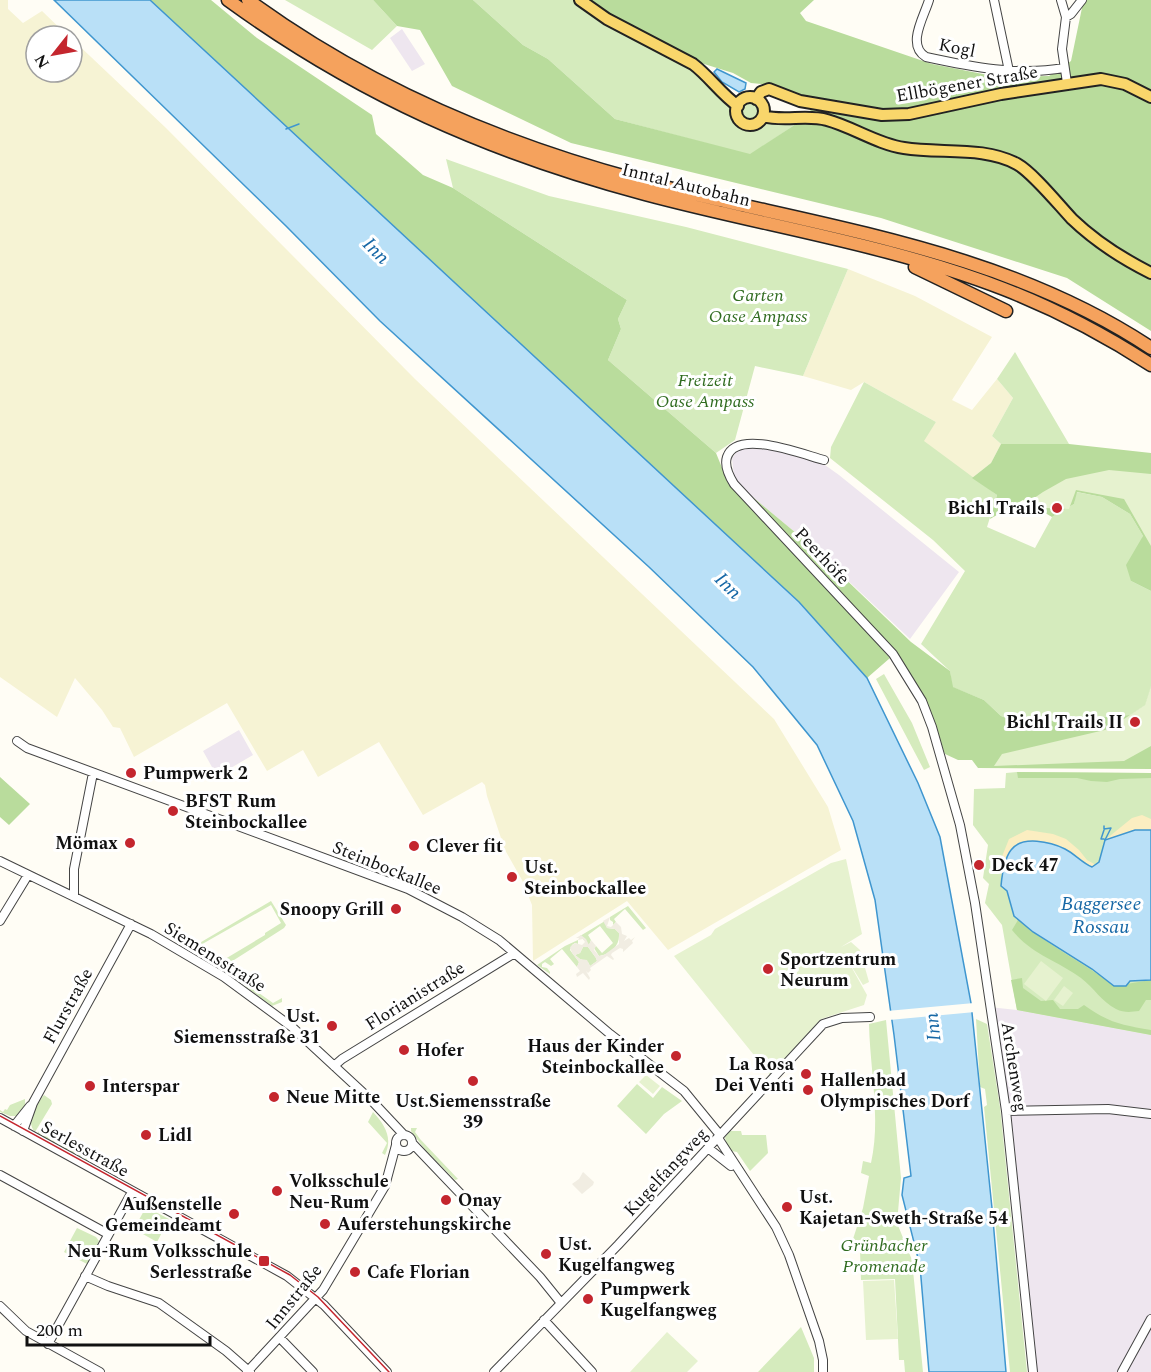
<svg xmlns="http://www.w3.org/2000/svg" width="1151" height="1372" viewBox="0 0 1151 1372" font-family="Spectral,serif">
<rect width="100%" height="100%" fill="#fffdf5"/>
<path fill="#eee6ef" d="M402 29 425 64 412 71 390 38Z
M748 447 780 450 818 460 839 475 959 572 910 639 808 543 743 489 734 477 732 458 738 450Z
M239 730 253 755 217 776 203 751Z
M989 1007 1017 1010 1151 1035V1372H1033Z"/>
<path fill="#f6f3d4" d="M0 0H8V9L23 23 42 11 68 36H36V72H72V39L166 128 415 379 774 719 828 807 841 850 668 950 627 901 533 961 532 905 522 880 505 850 487 796 485 785 482 782 423 815 379 742 318 777 303 750 267 771 227 703 134 757 120 728 113 727 102 710 75 678 57 717 0 677Z
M848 269 915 296 992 337 952 400 972 410 997 379 1013 398 992 436 1001 444 991 463 972 478 923 441 936 422 864 382 851 390 803 376Z"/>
<path fill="#d5ebbd" d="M285 0H373L397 26 372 50Z
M473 0H580L607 19 716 85 740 102 748 98C764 98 767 111 759 123L796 124 750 155 615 119 548 59 523 45Z
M446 159 549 196 686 227 848 269 803 376 755 366 735 440 716 453 608 360 621 329 618 319 627 300 453 188Z
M1015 352 1069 444H1001L992 436 1013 398 997 379Z
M864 382 936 422 924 441 997 495 987 527 1035 548 1052 517 1074 504 1076 492 1102 497 1130 514 1143 536 1131 581 1151 591V686L1145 705 1130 715 1022 723 1001 716 984 700 952 687 950 671 921 644 965 571 933 540 830 458 831 447Z
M884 674 912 723 930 767 924 770 876 679Z
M1017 772 1151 773V1035L1017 1010 1002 925 985 903 989 884 983 878 988 845 973 825 974 789 1005 788 1006 773Z
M271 901 286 925 284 928 223 967H216L198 954 205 950 215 965 265 935V933L281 923 271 905 190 951 191 948Z
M628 906 646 928 643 930 625 909 614 919 616 922 613 925V922L610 920V917Z
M605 921 607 928 615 929 619 933C620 946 611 954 599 956L594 948 596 946 602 953 613 943 600 926 588 935 591 940 589 945 580 936Z
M578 940V944L575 943 572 945 570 950 579 962 577 967 562 949 550 959 554 964 551 966 545 962 542 964V967L547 968 550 972V974L537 965 565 946Z
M583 947H588L596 958 597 961 590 966 588 962 580 959 575 955 580 953Z
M234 970 239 979 273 1003 282 998V1002L272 1006 231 976 232 971Z
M976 1019 987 1024 1000 1107 1027 1372H1010L984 1107 987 1105 985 1089 980 1087Z
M886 1020 901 1178 897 1223 912 1260 923 1372H905L904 1360H899L895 1279 861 1280 860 1251 853 1239 863 1208 869 1176 861 1173 863 1161 871 1163C881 1118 870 1070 869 1024Z
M637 1084 653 1098 662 1087 682 1101 664 1114 646 1134 617 1106Z
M44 1095 51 1100 52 1104 35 1132C25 1121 36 1105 44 1095Z
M25 1099V1105L16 1116H10L0 1112V1110L3 1112 5 1109 7 1110 10 1105Z
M373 1112C385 1125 393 1138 385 1155L382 1153 387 1143 368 1122Z
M411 1128H417L415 1132 420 1139 458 1179 455 1180 426 1151 411 1131Z
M40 1129 44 1135 84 1157H87V1160L37 1134Z
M730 1131H741L742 1135H766L768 1153 750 1171 737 1152 731 1151 726 1143 725 1137Z
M146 1207 169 1219 157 1242 134 1229Z
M77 1228 96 1237 99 1241 87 1264 64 1252Z
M801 1327 814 1358V1372H758Z"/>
<path fill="#b9dc9c" d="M150 0H211L257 38 372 115 376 134 423 175 453 188 627 300 618 319 621 329 608 360 716 453 729 485 805 563 890 658 867 678 799 602Z
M373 0H473L523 45 548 59 615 119 750 154 796 124 813 108 771 85 751 83 733 73 701 63 613 17 590 0H814L800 13 806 21 932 64 998 77 1049 76 1071 61 1083 3 1087 0H1151V331L1067 278 881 218 571 143 452 86 420 30 397 26Z
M1001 444H1069L1151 453V591L1131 581 1126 565 1143 536 1130 514 1102 497 1077 492 1074 504 1052 517 1023 500 990 519 997 495 972 478 991 463Z
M743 489 808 543 911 642 950 671 953 687 984 700 1001 716 1022 723 1130 715 1145 705 1151 686V769L978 768 972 760H958L945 754 924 700 895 653Z
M1017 772 1151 773V778L1120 779 1107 782 1091 781 1077 778H1018Z
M0 777 30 804 9 825 0 817Z
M1018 920C1047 945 1083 962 1114 986L1151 980V1000H1146L1139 1011C1131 1012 1124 1013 1116 1009 1102 1002 1094 988 1081 978 1057 960 1032 955 1012 930Z
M1022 978 1023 988 1041 1001 1053 1000 1060 1009H1078L1084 1005C1109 1023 1122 1025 1151 1030V1035L1017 1010 1011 980Z"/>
<path fill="#fbeec1" d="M1142 815 1151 819V830H1135L1105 840 1132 818Z
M1027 830 1053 834 1066 839 1079 850 1087 860 1096 865 1092 867 1064 848 1046 842 1007 858 1002 878 999 864 1009 839Z"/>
<path fill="#e6f2cf" d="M1109 470 1151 474V546L1124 499 1076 490 1069 509 1021 507 1043 492 1066 479Z
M1151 686V746L1124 761 994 766 1002 754 1109 729 1145 705Z
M846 859 862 934 841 947 851 942 860 950 869 982 863 985 847 959 867 995 864 1005 821 1019 770 1075 674 956 711 935 715 929 831 863Z
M1041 961 1063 978 1046 1001 1024 984Z
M1064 986 1073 993 1063 1006 1054 1000Z
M646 1075 660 1086 653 1094 639 1082Z
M894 1280 898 1339 866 1340 863 1281Z
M667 1332 698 1361 687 1372H630Z"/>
<path fill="#f1ede2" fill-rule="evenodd" d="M610 917 607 926 611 927 616 922 621 927 622 934 627 936 624 941 629 938 631 940 635 937 632 941 633 943 623 952V949L620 948 612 953 611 955 614 959 613 960 607 956 590 968 591 970 588 973 586 971 590 978 589 980 583 973 577 977 576 974 580 971 577 967 579 962 572 953 570 947 575 943 582 945 585 942 583 939 578 940 579 938H576L581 935 586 939 589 945 591 940 596 946 594 950 599 956 604 955 619 944V933L615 929 607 928 603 921ZM583 947H588L596 958 597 961 590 966 587 960 580 959 575 955 580 953Z
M583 1172 594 1182 593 1185 582 1194 572 1184 579 1179Z"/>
<path fill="#b9e0f7" stroke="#3f96cf" stroke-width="1.5" d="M54 0H150L799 602 867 678 918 783 940 837 971 1003 992 1208 1006 1372H929L920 1266 902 1195 904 1178 911 1176 894 1035 875 900 853 821 817 745 753 667 649 567 380 321 286 226Z
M717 69 746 83 745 89 739 92 722 82 714 72Z
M1135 830H1151V980L1130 981 1126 986H1114L1092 969 1033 932 1014 916 1007 891 1001 886C1002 875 1004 859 1011 850 1022 835 1051 842 1065 849 1075 854 1082 863 1092 867L1099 862 1105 840Z"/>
<path fill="#fffdf5" d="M974 1003 975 1012 889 1020 887 1011Z"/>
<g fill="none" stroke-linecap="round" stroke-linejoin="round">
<path stroke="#3f96cf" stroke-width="1.5" d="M286 129 299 124
M1104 826V829L1111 828 1105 840
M1104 839H1101L1104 830"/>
<g stroke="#444" stroke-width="10">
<path id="minor" d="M929 0C924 17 906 45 926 57 972 67 1018 76 1064 68
M994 0 1009 71
M1061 0 1066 17 1062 49 1067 83
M1066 17 1071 14 1082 0
M824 460C804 455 737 428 727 457 724 466 729 476 734 484L893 654 922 701 932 727 960 825 975 903 1006 1111 1033 1372
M17 741 27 748 408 889 462 917 499 940 610 1034 684 1091 720 1135
M0 861 151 934 224 977 292 1027 372 1101 404 1135
M74 896V869L93 773
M0 921 28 875
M334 1066 342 1059 513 954
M1006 1111 1108 1109 1151 1114
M0 1118 287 1276 324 1305 387 1372
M14 1126 30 1106
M23 1131 33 1103 131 924
M396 1143a8 8 0 1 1 16 0a8 8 0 1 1-16 0Z
M718 1138 776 1227 789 1255 819 1341 823 1360V1372
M412 1143 540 1277 561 1303
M708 1148 731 1166
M0 1175 108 1234
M85 1276 108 1286 159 1303 226 1351 250 1372
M0 1306 26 1331 100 1372
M544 1320 592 1372
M280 1338 313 1372
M48 1344 132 1192
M247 1372 323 1290 385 1186 396 1145
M494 1372 618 1245 823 1024 842 1018 870 1017
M1122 1372 1151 1319"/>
</g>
<g stroke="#222" stroke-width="14">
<path id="major" d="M580 0 607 19 693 64C709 76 721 94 738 106
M736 111a14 14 0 1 1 28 0a14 14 0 1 1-28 0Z
M756 99 761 92 769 89 800 101 882 115 909 114 1001 94 1101 79 1125 84 1151 97
M763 116C784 122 806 114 827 120 853 127 877 144 904 148 940 154 984 146 1017 164 1033 173 1058 204 1072 219 1096 242 1121 258 1151 273"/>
</g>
<g stroke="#222" stroke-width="15">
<path id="highway" d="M228 0C359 95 489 152 645 194 764 226 888 244 1004 289 1055 309 1105 335 1151 365
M248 0C364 85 499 143 637 180 811 226 998 246 1151 348
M915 267 1006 311"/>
</g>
<use href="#minor" stroke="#fff" stroke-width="8"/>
<use href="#major" stroke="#f9d66b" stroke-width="10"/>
<use href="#highway" stroke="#f5a25d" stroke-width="12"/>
<path stroke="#c4262e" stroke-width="1.5" d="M0 1116 290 1275 318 1297 389 1372"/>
</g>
<g fill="#c4262e" stroke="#fff" stroke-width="2">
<circle cx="1057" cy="508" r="6"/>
<circle cx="1135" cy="722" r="6"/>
<circle cx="131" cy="773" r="6"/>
<circle cx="173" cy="811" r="6"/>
<circle cx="130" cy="843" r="6"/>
<circle cx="414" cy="846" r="6"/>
<circle cx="979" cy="865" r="6"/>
<circle cx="512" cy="877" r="6"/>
<circle cx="396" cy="909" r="6"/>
<circle cx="768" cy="969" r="6"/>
<circle cx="332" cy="1026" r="6"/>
<circle cx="404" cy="1050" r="6"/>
<circle cx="676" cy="1056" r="6"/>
<circle cx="806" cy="1074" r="6"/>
<circle cx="473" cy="1081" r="6"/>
<circle cx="90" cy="1086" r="6"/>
<circle cx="808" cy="1090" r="6"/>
<circle cx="274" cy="1097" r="6"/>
<circle cx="146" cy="1135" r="6"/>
<circle cx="277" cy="1191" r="6"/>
<circle cx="446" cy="1200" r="6"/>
<circle cx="787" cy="1207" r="6"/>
<circle cx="234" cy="1214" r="6"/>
<circle cx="325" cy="1224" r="6"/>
<circle cx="546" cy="1254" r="6"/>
<rect x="258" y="1255" width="12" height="12" rx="3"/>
<circle cx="355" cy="1272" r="6"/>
<circle cx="588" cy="1299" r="6"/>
</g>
<g text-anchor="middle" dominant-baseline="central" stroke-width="6" stroke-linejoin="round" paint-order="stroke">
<g font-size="18" fill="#111" stroke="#fff">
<text transform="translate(957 48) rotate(11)">Kogl</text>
<text transform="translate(967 84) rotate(-10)">Ellbögener Straße</text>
<text transform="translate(686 185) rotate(14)">Inntal Autobahn</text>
<text transform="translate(822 556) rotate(47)">Peerhöfe</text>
<text transform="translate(387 868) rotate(22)">Steinbockallee</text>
<text transform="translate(215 957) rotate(32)">Siemensstraße</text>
<text transform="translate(415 996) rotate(-32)">Florianistraße</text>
<text transform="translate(68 1006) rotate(-61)">Flurstraße</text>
<text transform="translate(1014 1067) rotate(81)">Archenweg</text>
<text transform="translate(85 1149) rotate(29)">Serlesstraße</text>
<text transform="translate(666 1172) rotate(-47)">Kugelfangweg</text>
<text transform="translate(294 1297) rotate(-51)">Innstraße</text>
</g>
<g font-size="18" font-style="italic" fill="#2f6b1f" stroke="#fff">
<text x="758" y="295">Garten<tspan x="758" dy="21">Oase Ampass</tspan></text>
<text x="705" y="380">Freizeit<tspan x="705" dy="21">Oase Ampass</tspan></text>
<text x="884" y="1245">Grünbacher<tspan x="884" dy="21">Promenade</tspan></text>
</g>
<g font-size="18" font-weight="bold" fill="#111" stroke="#fff" text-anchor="start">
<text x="1045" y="508" text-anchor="end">Bichl Trails</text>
<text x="1123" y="722" text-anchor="end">Bichl Trails II</text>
<text x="143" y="773">Pumpwerk 2</text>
<text x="185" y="801">BFST Rum<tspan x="185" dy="21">Steinbockallee</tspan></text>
<text x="118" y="843" text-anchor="end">Mömax</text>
<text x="426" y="846">Clever fit</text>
<text x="991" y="865">Deck 47</text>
<text x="524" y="867">Ust.<tspan x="524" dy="21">Steinbockallee</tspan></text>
<text x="384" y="909" text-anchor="end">Snoopy Grill</text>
<text x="780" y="959">Sportzentrum<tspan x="780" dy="21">Neurum</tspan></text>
<text x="320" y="1016" text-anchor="end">Ust.<tspan x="320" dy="21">Siemensstraße 31</tspan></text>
<text x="664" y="1046" text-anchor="end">Haus der Kinder<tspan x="664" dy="21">Steinbockallee</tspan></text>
<text x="416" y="1050">Hofer</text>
<text x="794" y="1064" text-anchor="end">La Rosa<tspan x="794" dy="21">Dei Venti</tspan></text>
<text x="820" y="1080">Hallenbad<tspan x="820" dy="21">Olympisches Dorf</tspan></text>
<text x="102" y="1086">Interspar</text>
<text x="286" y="1097">Neue Mitte</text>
<text x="473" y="1101" text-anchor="middle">Ust.Siemensstraße<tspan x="473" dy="21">39</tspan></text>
<text x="158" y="1135">Lidl</text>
<text x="289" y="1181">Volksschule<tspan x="289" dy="21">Neu-Rum</tspan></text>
<text x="799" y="1197">Ust.<tspan x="799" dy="21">Kajetan-Sweth-Straße 54</tspan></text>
<text x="458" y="1200">Onay</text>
<text x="222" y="1204" text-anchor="end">Außenstelle<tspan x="222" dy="21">Gemeindeamt</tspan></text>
<text x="337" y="1224">Auferstehungskirche</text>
<text x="558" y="1244">Ust.<tspan x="558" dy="21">Kugelfangweg</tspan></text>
<text x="252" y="1251" text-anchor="end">Neu-Rum Volksschule<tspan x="252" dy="21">Serlesstraße</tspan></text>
<text x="367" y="1272">Cafe Florian</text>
<text x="600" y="1289">Pumpwerk<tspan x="600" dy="21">Kugelfangweg</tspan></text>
</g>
<g font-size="20" font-style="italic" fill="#1768a6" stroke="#fff">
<text transform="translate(376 251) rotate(45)">Inn</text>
<text transform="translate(728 586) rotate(45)">Inn</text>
<text x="1101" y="904">Baggersee<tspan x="1101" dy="23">Rossau</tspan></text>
<text transform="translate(933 1027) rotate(-96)">Inn</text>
</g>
</g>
<g transform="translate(54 54) rotate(239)"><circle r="28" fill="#ffffff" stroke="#a0a0a0" stroke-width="1.5"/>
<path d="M0-4.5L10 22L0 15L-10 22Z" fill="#c4262e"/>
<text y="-9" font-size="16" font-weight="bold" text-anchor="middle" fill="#111111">N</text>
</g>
<path d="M27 1336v9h183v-9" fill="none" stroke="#111111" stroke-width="3"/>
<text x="36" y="1336" font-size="18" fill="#111111" stroke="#ffffff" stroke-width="4.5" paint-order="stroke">200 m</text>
</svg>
